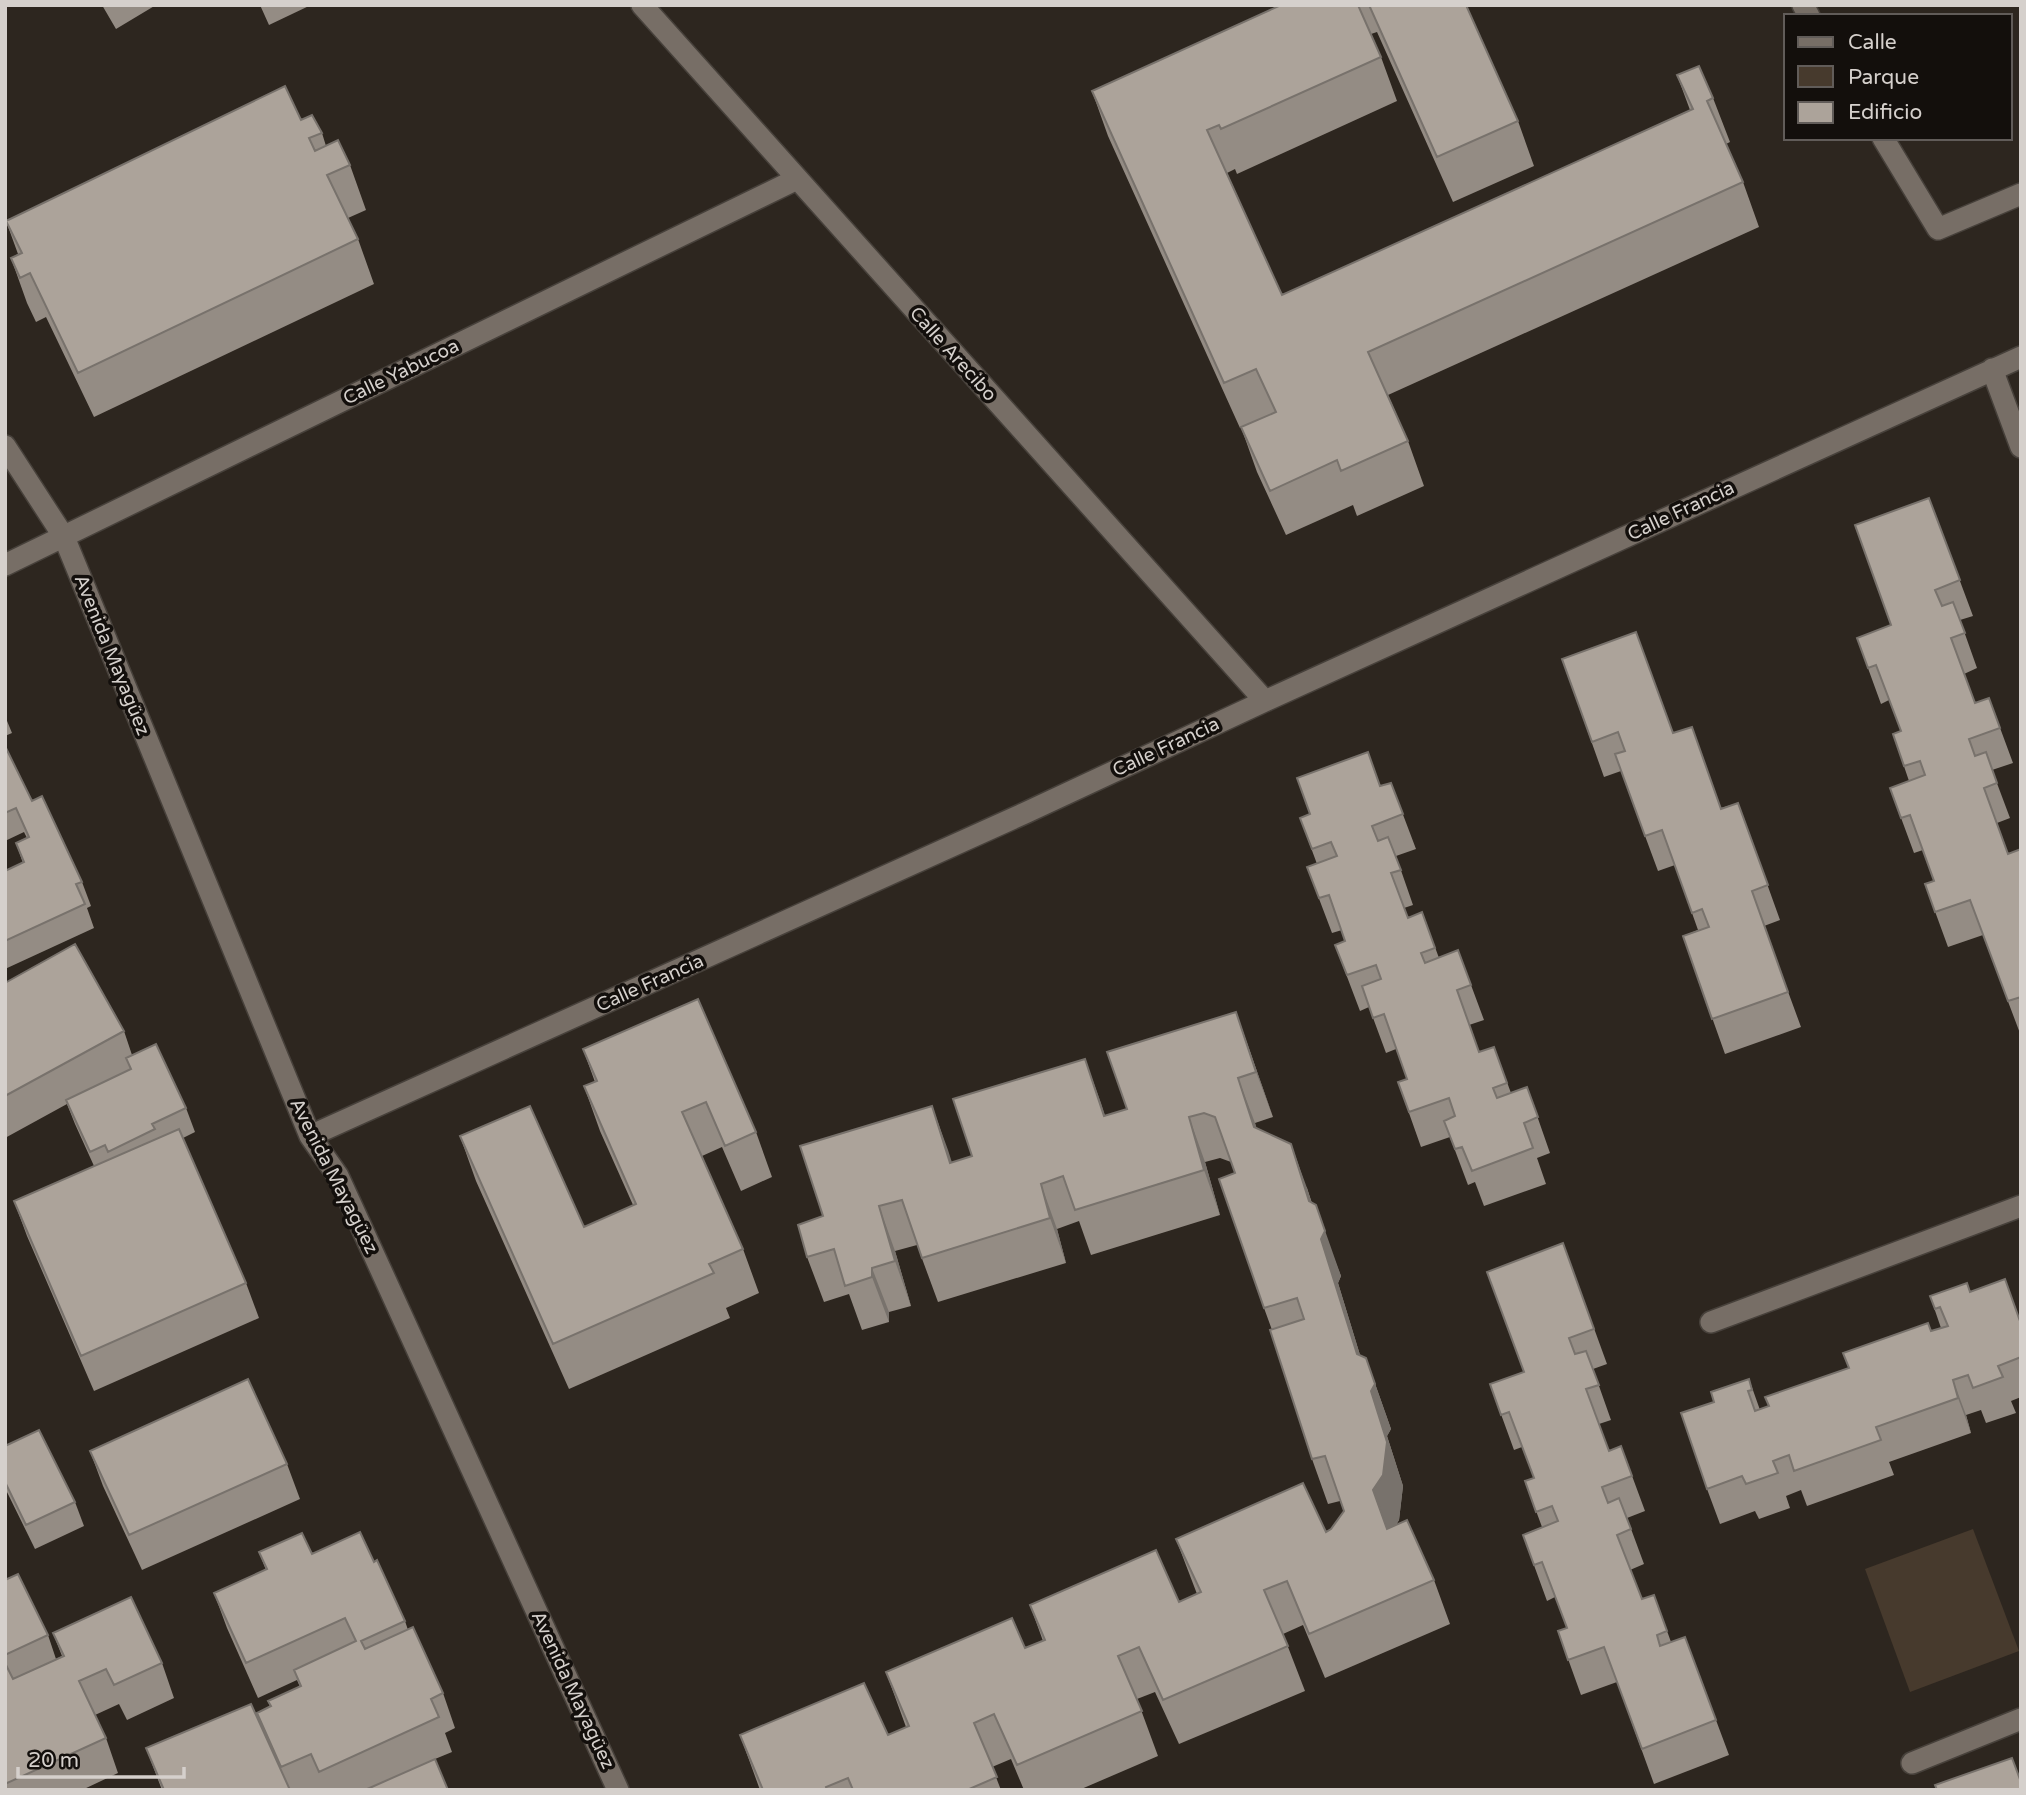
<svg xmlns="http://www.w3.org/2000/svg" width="2026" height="1795" viewBox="0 0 2026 1795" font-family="'Varela Round',sans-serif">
<rect width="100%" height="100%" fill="#2d261f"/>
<path fill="#473a2d" d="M1973 1529 2019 1651 1910 1692 1865 1569Z"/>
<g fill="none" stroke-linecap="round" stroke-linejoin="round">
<g stroke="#47413b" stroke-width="24">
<path id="minor" d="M642 5 1265 701
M1803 5 1809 16
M1883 138 1938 229 2021 194
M1992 369 2021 447
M5 446 64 537 310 1136 338 1176 618 1790
M5 565 797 179
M310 1136 1025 813 1265 701 2021 357
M1711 1322 2021 1206
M1912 1763 2021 1719"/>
</g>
<use href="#minor" stroke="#776e66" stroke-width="21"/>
</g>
<path fill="#948c84" d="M102 5H156L116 29Z
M260 5H311L269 25Z
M1281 5H1466L1518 121 1534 166 1453 202 1377 32 1371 34 1381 57 1397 101 1237 174 1235 169 1227 173 1282 295 1690 110 1677 75 1713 98 1730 142 1726 144 1743 182 1759 227 1388 395 1408 441 1424 486 1357 516 1353 505 1286 535 1257 472 1241 427 1240 428 1108 136 1092 91Z
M301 120 322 133 326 146 350 165 366 210 348 218 358 239 374 284 94 417 46 317 36 322 27 303 11 258 18 254 6 221Z
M1929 498 1973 616 1960 620 1977 668 1964 674 1975 703 1989 698 2013 763 1992 770 2010 818 1997 823 2008 854 2021 849V1036L1983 935 1948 947 1925 884 1934 881 1923 850 1914 853 1890 788 1909 781 1893 734 1901 731 1889 700 1881 704 1857 638 1891 625Z
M1562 659 1673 733 1721 808 1738 803 1780 920 1764 926 1801 1027 1725 1054 1683 936 1698 930 1675 865 1658 871 1621 771 1604 777Z
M5 716 12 733 5 736Z
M5 746 32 801 82 882 91 906 87 908 94 928 5 969V871L23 863 16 843 27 838 24 832 5 841Z
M1391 783 1416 849 1396 856 1413 905 1404 908 1408 918 1422 912 1439 958 1458 950 1484 1020 1469 1025 1479 1052 1494 1047 1511 1093 1527 1087 1550 1153 1537 1158 1546 1184 1484 1206 1475 1182 1468 1185 1450 1137 1421 1147 1398 1082 1407 1079 1396 1049 1386 1053 1369 1007 1360 1011 1335 945 1345 941 1342 930 1332 933 1307 867 1317 864 1300 818Z
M5 983 124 1031 132 1055 186 1108 195 1132 183 1138 246 1283 259 1318 94 1391 27 1236 14 1201 94 1166 75 1124 67 1104 5 1138Z
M698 999 756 1132 772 1177 741 1191 722 1147 702 1156 743 1249 759 1293 726 1308 730 1318 569 1389 476 1181 460 1136 584 1227 633 1205 600 1131 584 1086 595 1082 583 1049Z
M1236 1012 1273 1117 1255 1123 1256 1128 1307 1188 1312 1203 1341 1276 1338 1283 1360 1355 1366 1358 1391 1429 1387 1436 1403 1486 1399 1520 1396 1525 1434 1580 1450 1624 1325 1678 1303 1625 1283 1634 1305 1691 1179 1744 1155 1692 1137 1699 1158 1756 1079 1790H1024L1011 1759 992 1767 1001 1790H760L740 1735H888L906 1727 886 1672 1025 1648 1043 1641 1030 1605 1179 1602 1197 1594 1176 1539 1326 1532 1331 1529 1344 1511 1340 1501 1328 1504 1312 1459 1272 1330 1264 1308 1235 1173 1231 1162 1220 1158 1205 1162 1220 1215 1091 1255 1079 1221 1057 1229 1066 1263 938 1302 917 1245 895 1251 911 1306 889 1312V1322L862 1330 849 1294 824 1302 807 1257 823 1216 1127 1109Z
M1563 1243 1607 1364 1593 1369 1611 1420 1599 1424 1609 1451 1621 1446 1645 1511 1627 1518 1644 1564 1630 1570 1642 1599 1654 1595 1671 1642 1685 1637 1729 1755 1654 1784 1617 1682 1581 1695 1558 1631 1567 1628 1555 1597 1547 1601 1523 1535 1542 1527 1525 1481 1534 1478 1522 1447 1514 1450 1490 1384 1524 1372Z
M1970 1292 2021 1323V1397L2011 1401 2016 1413 1986 1423 1981 1410 1966 1415 1971 1433 1889 1462 1894 1475 1807 1506 1801 1490 1786 1496 1790 1508 1759 1519 1755 1511 1720 1524 1707 1489 1749 1379 1760 1410 1769 1407 1765 1397 1848 1368 1931 1331 1941 1328 1930 1296Z
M5 1446 75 1502 84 1526 35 1549 5 1488Z
M90 1451 287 1464 300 1499 142 1570 103 1486Z
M259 1552 312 1554 374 1562 405 1621 408 1630 443 1693 455 1728 445 1733 452 1752 435 1759 448 1790H162L146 1748 266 1738 257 1713 270 1707 268 1701 300 1687 297 1680 258 1698 227 1628 214 1593 266 1570Z
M5 1580 48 1635 56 1659 62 1656 53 1633 162 1663 174 1698 127 1720 119 1704 95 1715 106 1738 118 1773 82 1790H5Z"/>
<path fill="#78726c" d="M1236 1012 1252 1057 1273 1117 1256 1072Z
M1085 1059 1101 1103 1120 1161 1104 1116Z
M1238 1078 1255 1123 1271 1172 1254 1127Z
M932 1106 948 1150 966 1207 950 1163Z
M1189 1117 1205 1162 1220 1215 1204 1170Z
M1291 1144 1307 1188 1322 1237 1316 1205 1341 1276 1338 1283 1371 1391 1366 1358 1391 1429 1387 1436 1403 1486 1399 1520 1389 1535 1373 1490 1357 1354Z
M1041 1184 1057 1229 1066 1263 1050 1218Z
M879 1206 895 1251 911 1306 895 1261Z
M872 1268 889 1312V1322L872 1277Z
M1953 1380 1966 1415 1971 1433 1958 1398Z"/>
<path fill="#aca39a" stroke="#78726c" stroke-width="2" d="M1281 5H1358L1381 57 1221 129 1219 125 1207 130 1282 295 1693 109 1677 75 1699 66 1713 98 1707 101 1743 182 1368 352 1408 441 1341 471 1337 460 1270 491 1241 427 1276 412 1256 369 1224 383 1092 91Z
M1369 5H1466L1518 121 1437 157Z
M285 86 301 120 312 115 322 133 309 138 315 151 338 140 350 165 327 175 358 239 78 373 30 273 20 278 11 258 22 253 6 221Z
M1929 498 1960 580 1935 590 1942 606 1953 602 1965 633 1951 638 1975 703 1989 698 2000 728 1969 739 1975 756 1986 752 1997 783 1984 788 2008 854 2021 849V997L2008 1001 1970 900 1935 912 1925 884 1934 881 1910 815 1901 818 1890 788 1925 775 1920 761 1904 766 1893 734 1901 731 1876 665 1868 668 1857 638 1891 625 1855 525Z
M1636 632 1673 733 1692 727 1721 809 1738 803 1768 885 1752 891 1788 992 1712 1019 1683 936 1709 927 1702 909 1692 913 1662 830 1645 836 1615 754 1625 751 1618 732 1592 742 1562 659Z
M5 746 32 801 42 796 82 882 76 884 85 904 5 941V871L24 862 16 843 29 837 16 808 5 813Z
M1368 752 1380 786 1391 783 1403 814 1372 826 1378 841 1388 837 1401 870 1391 873 1408 918 1422 912 1435 948 1421 953 1425 963 1458 950 1471 985 1457 990 1479 1052 1494 1047 1507 1083 1493 1088 1497 1098 1527 1087 1538 1117 1524 1123 1533 1148 1472 1171 1462 1147 1455 1149 1444 1121 1455 1116 1449 1098 1409 1112 1398 1082 1407 1079 1384 1014 1373 1018 1362 986 1381 979 1376 965 1347 975 1335 945 1345 941 1329 895 1319 898 1307 867 1337 856 1331 842 1312 849 1300 818 1310 814 1297 778Z
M75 944 124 1031 5 1096V983Z
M698 999 756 1132 725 1146 706 1102 682 1112 743 1249 709 1264 714 1273 553 1344 460 1136 530 1106 584 1227 636 1204 584 1086 597 1081 583 1049Z
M1236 1012 1256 1072 1238 1078 1254 1127 1291 1144 1309 1201 1316 1205 1325 1231 1321 1239 1357 1354 1366 1358 1375 1384 1371 1391 1387 1442 1383 1475 1373 1490 1387 1529 1407 1520 1434 1580 1309 1634 1287 1581 1264 1590 1288 1646 1163 1700 1139 1647 1118 1656 1142 1711 1017 1765 994 1714 974 1723 997 1777 967 1790H853L848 1778 826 1787 827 1790H763L740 1735 864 1683 888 1735 909 1726 886 1672 1012 1618 1025 1648 1045 1640 1030 1605 1156 1550 1179 1602 1201 1592 1176 1539 1303 1483 1326 1532 1331 1529 1344 1511 1325 1456 1312 1459 1270 1330 1304 1319 1297 1298 1264 1308 1219 1179 1235 1173 1215 1117 1204 1113 1189 1117 1204 1170 1075 1210 1063 1176 1041 1184 1050 1218 922 1258 902 1200 879 1206 895 1261 872 1268V1277L845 1286 834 1249 807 1257 798 1225 823 1216 800 1146 932 1106 950 1163 972 1156 953 1099 1085 1059 1104 1116 1127 1109 1107 1052Z
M156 1044 186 1108 152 1124 155 1129 108 1152 105 1145 90 1152 66 1100 131 1069 126 1058Z
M179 1129 246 1283 81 1356 14 1201Z
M1563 1243 1594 1329 1569 1338 1575 1354 1586 1351 1599 1385 1586 1389 1609 1451 1621 1446 1632 1476 1602 1487 1608 1503 1619 1498 1631 1529 1617 1535 1642 1599 1654 1595 1667 1631 1657 1635 1660 1646 1685 1637 1716 1720 1642 1749 1604 1647 1568 1660 1558 1631 1567 1628 1542 1562 1534 1565 1523 1535 1558 1521 1552 1506 1536 1512 1525 1481 1534 1478 1509 1412 1501 1415 1490 1384 1524 1372 1487 1272Z
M2005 1279 2021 1324V1357L1998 1366 2003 1377 1973 1388 1968 1375 1953 1380 1958 1398 1876 1427 1881 1440 1794 1471 1789 1455 1773 1461 1778 1473 1746 1484 1742 1476 1707 1489 1681 1413 1714 1402 1711 1392 1749 1379 1752 1390 1748 1391 1755 1411 1769 1406 1765 1397 1849 1368 1843 1353 1928 1323 1931 1331 1948 1326 1940 1307 1935 1309 1930 1296 1967 1283 1970 1292Z
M248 1379 287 1464 129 1535 90 1451Z
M39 1430 75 1502 26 1525 5 1482V1446Z
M360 1532 374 1562 377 1560 405 1621 361 1641 365 1649 413 1627 443 1693 431 1699 439 1717 319 1772 311 1754 281 1767 257 1713 271 1706 268 1701 301 1686 294 1670 356 1641 345 1618 246 1663 214 1593 267 1569 259 1552 302 1533 312 1554Z
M18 1574 48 1635 5 1655V1580Z
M131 1597 162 1663 114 1685 106 1669 79 1681 106 1738 5 1784V1663L13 1679 64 1656 53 1633Z
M251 1704 290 1790H164L146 1748Z
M2012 1758 2021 1782V1790H1937L1935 1785Z
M435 1759 448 1790H365Z"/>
<g text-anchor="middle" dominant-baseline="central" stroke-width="7" stroke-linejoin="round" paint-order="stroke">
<g font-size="19" fill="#d5d0cc" stroke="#130f0c">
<text transform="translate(953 354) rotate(48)">Calle Arecibo</text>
<text transform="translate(401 372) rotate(-26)">Calle Yabucoa</text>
<text transform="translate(1681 511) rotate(-25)">Calle Francia</text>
<text transform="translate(112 655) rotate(68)">Avenida Mayagüez</text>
<text transform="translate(1166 747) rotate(-25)">Calle Francia</text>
<text transform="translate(650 983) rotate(-24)">Calle Francia</text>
<text transform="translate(334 1176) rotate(63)">Avenida Mayagüez</text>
<text transform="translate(573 1690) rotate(65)">Avenida Mayagüez</text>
</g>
</g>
<rect width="2026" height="1795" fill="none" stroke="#d5d0cc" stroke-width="14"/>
<rect x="1784" y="14" width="228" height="126" fill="#130f0c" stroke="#615c59" stroke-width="2"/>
<rect x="1798" y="37" width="35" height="10" fill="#776e66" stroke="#615c59" stroke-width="2"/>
<text x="1848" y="49" font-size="21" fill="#d5d0cc">Calle</text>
<rect x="1798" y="66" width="35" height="21" fill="#473a2d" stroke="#615c59" stroke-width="2"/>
<text x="1848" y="84" font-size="21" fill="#d5d0cc">Parque</text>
<rect x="1798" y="102" width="35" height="21" fill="#aca39a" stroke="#615c59" stroke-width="2"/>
<text x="1848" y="119" font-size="21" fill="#d5d0cc">Edificio</text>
<path d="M18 1767v10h166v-10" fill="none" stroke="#d5d0cc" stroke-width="3.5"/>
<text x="28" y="1767" font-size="21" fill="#d5d0cc" stroke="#130f0c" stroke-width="5" paint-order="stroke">20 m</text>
</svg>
